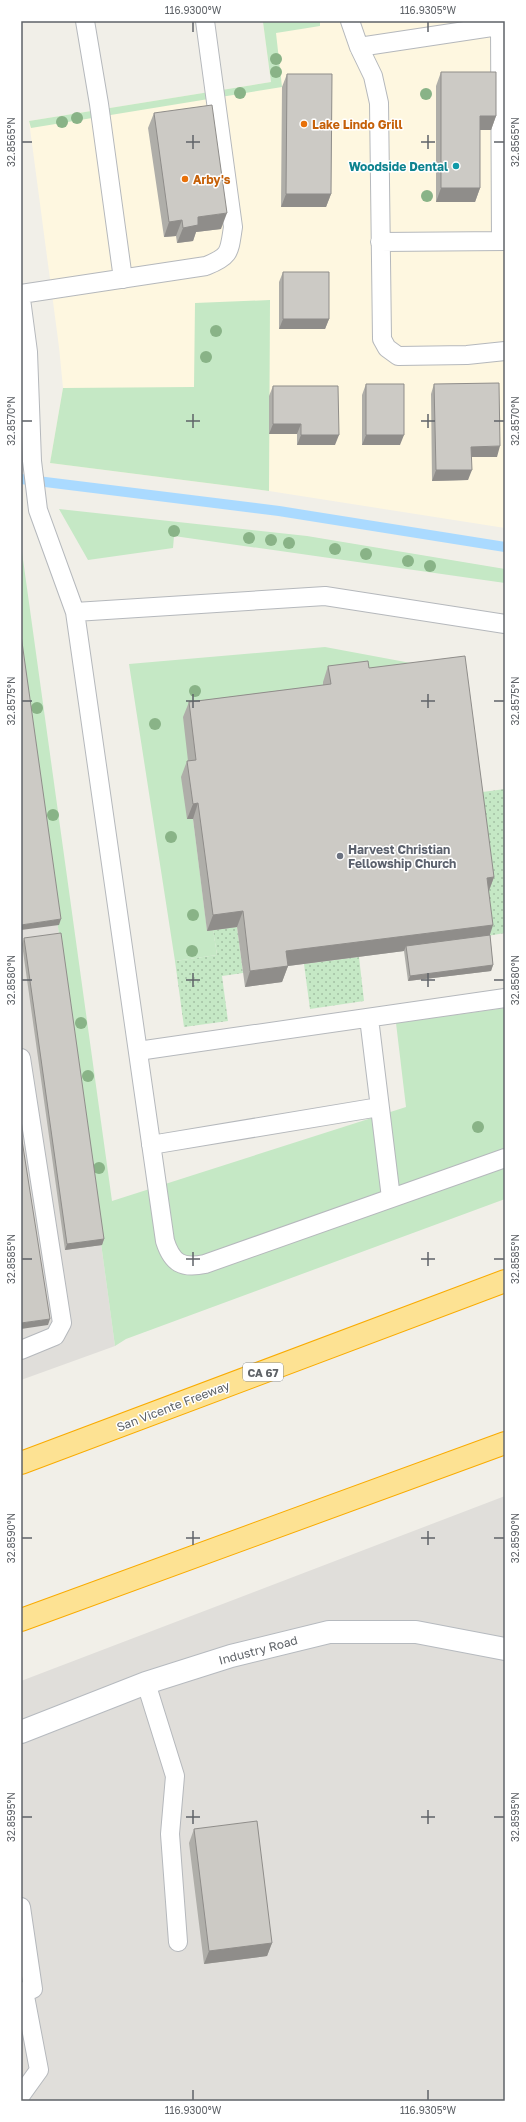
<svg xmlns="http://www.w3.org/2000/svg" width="526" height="2122" viewBox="0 0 526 2122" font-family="'Golos Text',sans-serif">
<defs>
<pattern id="park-dots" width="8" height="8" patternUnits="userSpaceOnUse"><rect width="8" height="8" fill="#c5e8c5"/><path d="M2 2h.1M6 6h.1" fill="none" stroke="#a3c0a4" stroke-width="1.8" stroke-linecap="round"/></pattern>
</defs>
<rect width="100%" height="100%" fill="#f1efe8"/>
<path fill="#fef7e0" d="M274 21H505V528L269 491 50 463 63 388 59 347 29 121 271 82 263 22Z"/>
<path fill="#e0deda" d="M21 655 115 1346 21 1380Z
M505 1496V2101H21V1681Z"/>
<path fill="#c5e8c5" d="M274 21H320V26L276 33 282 87 31 128 29 121 271 82 263 22Z
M270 300 269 491 50 463 63 388 194 387 195 303Z
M59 509 307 536 505 569V583L174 536 173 548 88 560Z
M21 545 112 1201 406 1107 396 1023 505 1008V1199L126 1339 115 1346 21 655Z
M325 647 459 672 325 699 190 776 187 819H193L207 930H213L217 955 175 961 129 664Z"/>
<path fill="url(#park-dots)" d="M505 789V933L487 936 481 894 475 793Z
M237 927 243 973 222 976 228 1021 184 1027 175 961 217 955 213 930Z
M359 957 364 1001 310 1009 304 964Z"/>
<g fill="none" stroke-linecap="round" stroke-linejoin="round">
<path stroke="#aadaff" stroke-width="10" d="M21 479 279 511 505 547"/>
<g stroke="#b5b8bc" stroke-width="20">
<path id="lane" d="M85 21 99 104 123 279
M350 21 359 47 373 76 379 103 382 339 387 348 398 356 467 355 505 351
M500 26 501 241
M359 47 505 25
M380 242 505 241
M21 294 206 266C231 256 229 252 233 227L205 21
M21 299 28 352 32 461 38 510 75 612 165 1241C172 1263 182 1269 205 1264L505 1158
M75 612 325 596 505 624
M369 1018 391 1198
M138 1051 505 998
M21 1058 62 1323 55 1336 21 1350
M151 1145 379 1107
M146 1683 175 1776 170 1834 178 1942
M21 1907 33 1989 21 1992
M21 2095 39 2070 24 1991"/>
</g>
<g stroke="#b6babf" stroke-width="24">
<path id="secondary" d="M21 1732 146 1683 231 1656 329 1632H416L505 1649"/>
</g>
<g stroke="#f9ab00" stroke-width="24">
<path id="highway" d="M21 1463 505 1281
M21 1620 505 1443"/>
</g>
<use href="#lane" stroke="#fff" stroke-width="18"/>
<use href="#secondary" stroke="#fff" stroke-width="22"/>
<use href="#highway" stroke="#fde293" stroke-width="22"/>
</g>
<g fill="#89b387">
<circle cx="276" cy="59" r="6"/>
<circle cx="276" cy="72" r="6"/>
<circle cx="240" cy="93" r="6"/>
<circle cx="426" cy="94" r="6"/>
<circle cx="77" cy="118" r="6"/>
<circle cx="62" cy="122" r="6"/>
<circle cx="427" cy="196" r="6"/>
<circle cx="216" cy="331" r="6"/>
<circle cx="206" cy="357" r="6"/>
<circle cx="174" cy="531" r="6"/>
<circle cx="249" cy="538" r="6"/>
<circle cx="271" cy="540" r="6"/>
<circle cx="289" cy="543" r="6"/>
<circle cx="335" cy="549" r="6"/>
<circle cx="366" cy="554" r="6"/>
<circle cx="408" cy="561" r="6"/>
<circle cx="430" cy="566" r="6"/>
<circle cx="195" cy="691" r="6"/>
<circle cx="37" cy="708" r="6"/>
<circle cx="155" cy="724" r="6"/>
<circle cx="53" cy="815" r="6"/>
<circle cx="171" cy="837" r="6"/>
<circle cx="193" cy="915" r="6"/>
<circle cx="192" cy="951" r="6"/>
<circle cx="81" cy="1023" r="6"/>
<circle cx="88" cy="1076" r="6"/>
<circle cx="478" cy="1127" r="6"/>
<circle cx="99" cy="1168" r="6"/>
</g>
<path fill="#afaea9" d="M441 72 496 116 491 130H480V188L475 202H436V86Z
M287 74 331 194 326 207H281L282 87Z
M154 113 221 229 196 232 193 241 177 243 176 236 164 237 148 128Z
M283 272 329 319 325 329H279V282Z
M366 384 400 445H362V395Z
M434 384 497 457H471L468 480 432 481 431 394Z
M273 386 335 445H297V434H269V396Z
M328 666 369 668 494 877 489 891 490 935 493 965 491 971 408 981 404 951 288 966 282 982 245 987 237 927 207 931 193 819H187L181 777 187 761H188L183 717 189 702 323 685V682Z
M24 938 104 1239 102 1245 65 1250 22 944Z
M194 1829 272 1943 267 1956 204 1964 189 1843Z"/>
<path fill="#8f8d8a" d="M480 116H496L491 130H475Z
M441 188H480L475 202H436Z
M286 194H331L326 207H281Z
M227 213 221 229 196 232 193 241 177 243 183 228 198 217Z
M182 220 176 236 164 237 169 222Z
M283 319H329L325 329H279Z
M273 424H301L297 434H269Z
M301 435H339L335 445H297Z
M366 435H404L400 445H362Z
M500 446 497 457H467L471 447Z
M436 470H472L468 480 432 481Z
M198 803 193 819H187L193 804Z
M494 877 488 893 487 878Z
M243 911 237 927 207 931 213 915Z
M61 919 59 925 21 930V925Z
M493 925 488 941 406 946 404 951 280 967 286 951Z
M493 965 491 971 408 981 410 976Z
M288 966 282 982 245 987 250 971Z
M104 1239 102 1245 65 1250 67 1244Z
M50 1319 48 1325 21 1329V1323Z
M272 1943 267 1956 204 1964 209 1951Z"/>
<path fill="#cccac5" stroke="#8f8d8a" d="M441 72H496V116H480V188H441Z
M287 74H332L331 194H286Z
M212 105 227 213 198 217V225L183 228 182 220 169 222 154 113Z
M283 272H329V319H283Z
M499 383 500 446 471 447 472 470H436L434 384Z
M366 384H404V435H366Z
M273 386H338L339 435H301V424H273Z
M21 635 61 919 21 925Z
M465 656 494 877 487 878 493 925 286 951 288 966 250 971 243 911 213 915 198 803 193 804 187 761 196 760 189 702 331 684 328 666 368 661 369 668Z
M61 933 104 1239 67 1244 24 938Z
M490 935 493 965 410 976 406 946Z
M21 1134 50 1319 21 1323Z
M257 1821 272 1943 209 1951 194 1829Z"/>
<path fill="none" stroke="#5f6368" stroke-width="1.5" d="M193 22V32M428 22V32M193 135V149M428 135V149M22 142H32M186 142H200M421 142H435M494 142H504M193 414V428M428 414V428M22 421H32M186 421H200M421 421H435M494 421H504M193 694V708M428 694V708M22 701H32M186 701H200M421 701H435M494 701H504M193 973V987M428 973V987M22 980H32M186 980H200M421 980H435M494 980H504M193 1252V1266M428 1252V1266M22 1259H32M186 1259H200M421 1259H435M494 1259H504M193 1531V1545M428 1531V1545M22 1538H32M186 1538H200M421 1538H435M494 1538H504M193 1810V1824M428 1810V1824M22 1817H32M186 1817H200M421 1817H435M494 1817H504M193 2090V2100M428 2090V2100"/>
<g fill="#e8710a" stroke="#fff" stroke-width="1.5">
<circle cx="304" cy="124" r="4"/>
<circle cx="185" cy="179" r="4"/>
</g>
<circle fill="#0f9aa8" stroke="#fff" stroke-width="1.5" cx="456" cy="166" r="4"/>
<circle fill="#6b7280" stroke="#fff" stroke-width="1.5" cx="340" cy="856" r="4"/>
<g text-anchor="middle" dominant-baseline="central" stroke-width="3" stroke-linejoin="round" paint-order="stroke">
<rect fill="#fff" stroke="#8f9295" stroke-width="1" x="243" y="1363" width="40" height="18" rx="3"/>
<g font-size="11" font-weight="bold" fill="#5f6368">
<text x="263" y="1372">CA 67</text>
</g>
<g font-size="12" font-weight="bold" fill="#c56008" stroke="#fff" text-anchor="start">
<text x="312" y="124">Lake Lindo Grill</text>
<text x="193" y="179">Arby's</text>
</g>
<g font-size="12" font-weight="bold" fill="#0d838f" stroke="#fff" text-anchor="end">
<text x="448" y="166">Woodside Dental</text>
</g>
<g font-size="12" font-weight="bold" fill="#5b616d" stroke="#fff" text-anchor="start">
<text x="348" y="849">Harvest Christian<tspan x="348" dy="14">Fellowship Church</tspan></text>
</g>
<g font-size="12" fill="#5f6368" stroke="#fff">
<text transform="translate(173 1406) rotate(-21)">San Vicente Freeway</text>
<text transform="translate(258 1650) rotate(-15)">Industry Road</text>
</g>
</g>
<rect width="526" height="2122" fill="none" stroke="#ffffff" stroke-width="44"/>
<rect x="22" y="22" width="482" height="2078" fill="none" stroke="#5f6368" stroke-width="1.5"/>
<g font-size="10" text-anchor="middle" fill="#5f6368">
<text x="193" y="14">116.9300°W</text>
<text x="428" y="14">116.9305°W</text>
<text transform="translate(515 142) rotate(-90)" y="4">32.8565°N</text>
<text transform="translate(11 142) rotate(-90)" y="4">32.8565°N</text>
<text transform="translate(11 421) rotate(-90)" y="4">32.8570°N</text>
<text transform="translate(515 421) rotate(-90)" y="4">32.8570°N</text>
<text transform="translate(515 701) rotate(-90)" y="4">32.8575°N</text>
<text transform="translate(11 701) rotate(-90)" y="4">32.8575°N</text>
<text transform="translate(11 980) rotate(-90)" y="4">32.8580°N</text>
<text transform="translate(515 980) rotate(-90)" y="4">32.8580°N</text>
<text transform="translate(515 1259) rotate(-90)" y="4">32.8585°N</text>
<text transform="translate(11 1259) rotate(-90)" y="4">32.8585°N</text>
<text transform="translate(515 1538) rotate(-90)" y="4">32.8590°N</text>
<text transform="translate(11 1538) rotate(-90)" y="4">32.8590°N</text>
<text transform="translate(11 1817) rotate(-90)" y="4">32.8595°N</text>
<text transform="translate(515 1817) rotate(-90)" y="4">32.8595°N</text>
<text x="193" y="2114">116.9300°W</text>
<text x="428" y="2114">116.9305°W</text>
</g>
</svg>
